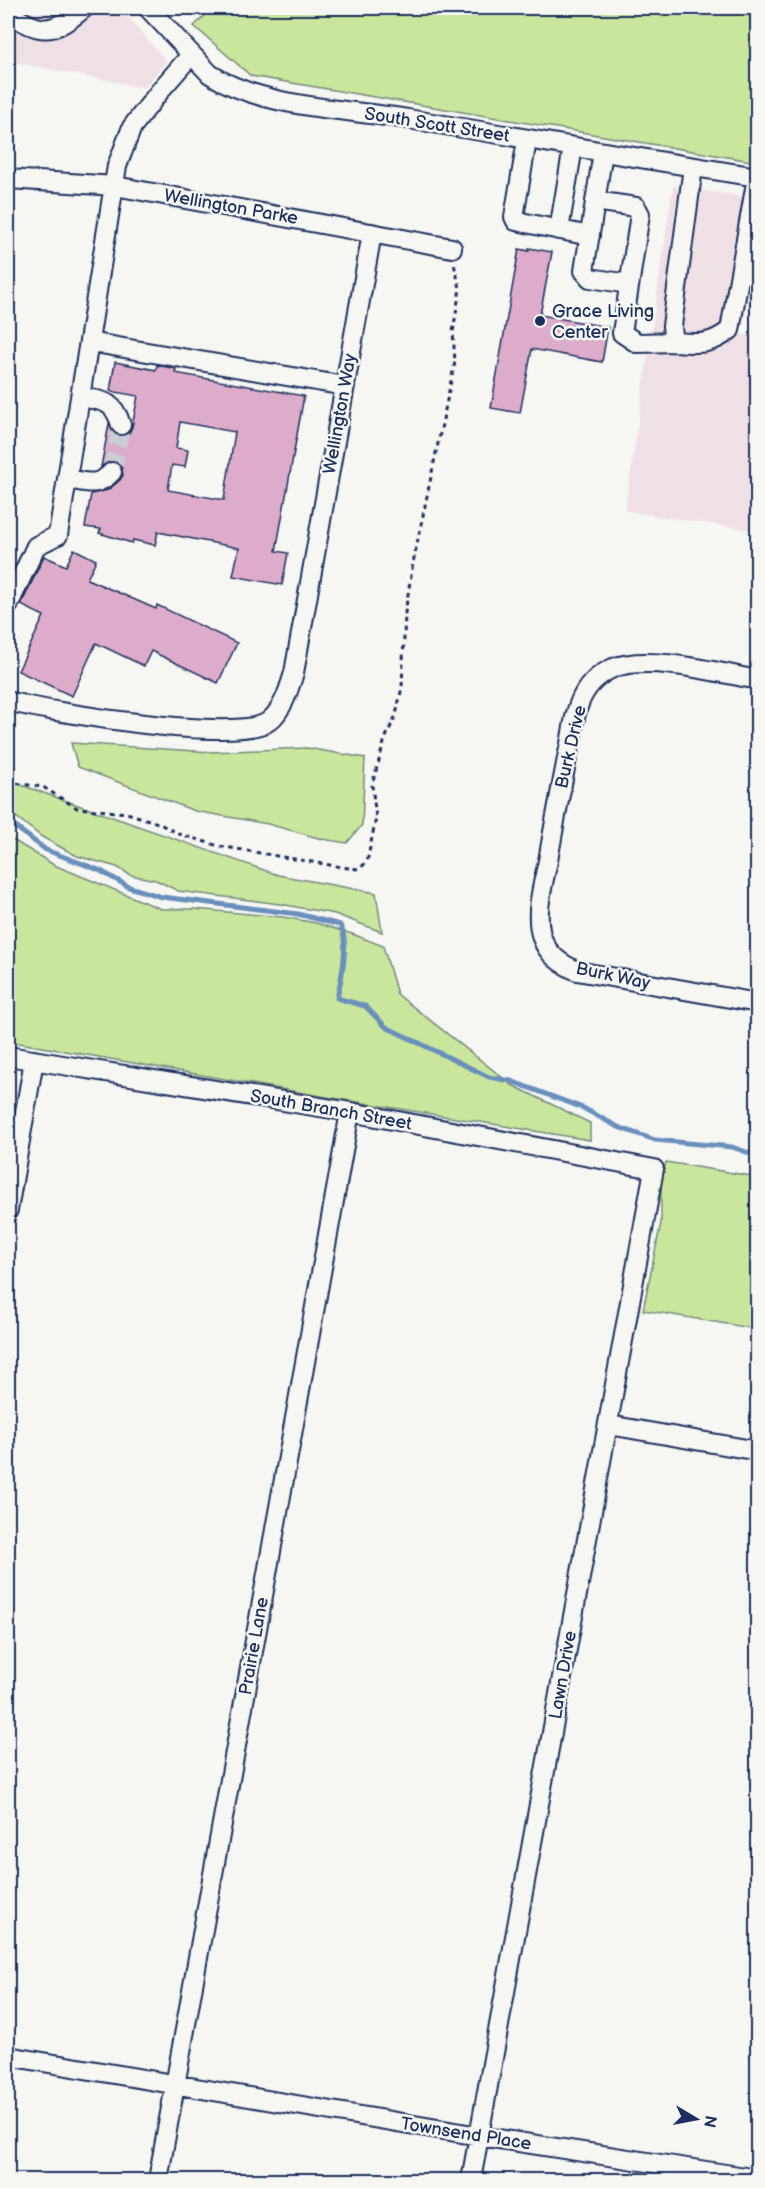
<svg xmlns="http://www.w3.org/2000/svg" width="765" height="2188" viewBox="0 0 765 2188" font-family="'Balsamiq Sans',sans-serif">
<rect width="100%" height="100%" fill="#f6f6f2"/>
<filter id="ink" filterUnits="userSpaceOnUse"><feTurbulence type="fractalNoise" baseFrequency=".0167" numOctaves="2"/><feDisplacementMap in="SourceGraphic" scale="12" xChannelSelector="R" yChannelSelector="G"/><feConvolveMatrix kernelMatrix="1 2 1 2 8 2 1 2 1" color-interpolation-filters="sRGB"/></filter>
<g filter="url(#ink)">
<path fill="#efe0e6" d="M8 8H120L166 61 145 88 8 61Z
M673 186 752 198 732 333 757 337V531L625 511Z"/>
<path fill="#cae69d" stroke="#728a7e" stroke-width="1.5" d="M213 8H757V162L251 76 194 26Z
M71 743 211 752 307 748 365 758 362 825 347 843 322 839 268 824 195 811 78 767Z
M18 784 278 875 376 893 382 932 335 914 280 904 178 891 156 880 130 875 117 867 77 856 42 837 15 816 8 806V787Z
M8 837 54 865 161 909H194L283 917 316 923 355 935 383 946 397 994 512 1085 590 1123V1140L327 1097 8 1041Z
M666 1162 757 1177V1329L643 1310 661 1223V1180Z"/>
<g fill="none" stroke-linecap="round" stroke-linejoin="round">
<path stroke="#698fbc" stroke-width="5" d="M8 823 17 828 46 850 99 870 129 887 162 897 298 914 340 925C350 942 341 980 337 998L365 1006 386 1027 489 1077 511 1081 583 1108 618 1127 655 1140 732 1147 758 1156"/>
</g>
<path fill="#deaccb" stroke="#1b2f5e" stroke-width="1.5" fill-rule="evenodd" d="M529 248 552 252 540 315 608 327 602 362 532 349 520 413 491 408 519 249 529 251Z
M115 362 156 370 157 365 176 369 175 373 304 396 276 551 288 553 282 585 233 576 239 548 158 532 155 545 133 540 132 543 99 533 101 529 85 527 91 494 108 490 120 480 123 475 121 465 116 462 109 461 101 467 109 424 113 433 120 436 129 433 132 427 138 396 110 391ZM180 422 235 432 224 500 168 490 172 465 185 467 188 450 176 448Z
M74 549 96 560 87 579 156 609 157 605 237 643 218 683 151 651 144 666 96 643 72 696 18 671 44 616 21 605 44 556 66 566Z"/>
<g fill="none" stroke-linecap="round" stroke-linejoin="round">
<path stroke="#caced4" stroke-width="18" stroke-dasharray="18 9" stroke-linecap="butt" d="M112 472 121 425"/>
<g stroke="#1b2f5e" stroke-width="22">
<path id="minor" d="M148 8 210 74C262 108 347 109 408 119 525 138 641 159 758 177
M8 13C42 34 52 35 84 8
M527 140 514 217 516 221 590 236
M603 152 584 271 590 278 629 284
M693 167 672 326 673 336 676 342C700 344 711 345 730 330L757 177
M8 179 115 186 452 248
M595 201 636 207 640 214 622 333 637 343 676 342
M559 230 573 147
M89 342 345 386
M81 397C104 401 114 401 121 425
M68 479C87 482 97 488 112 472
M8 606 36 546 58 535 117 166 132 127 163 87 191 55
M758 680C720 673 648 654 613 668 597 675 585 688 579 704 573 719 572 737 568 753 561 789 554 825 548 861 543 884 534 914 542 938 548 955 561 964 577 971L758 1003
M8 701C47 712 241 744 269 721 283 710 289 689 294 673L372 233
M8 1056 350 1112 654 1169 471 2180
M8 1210 34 1060
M609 1425 758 1451
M8 2056 479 2136 758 2179
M158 2180 350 1112"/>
</g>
<path stroke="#1b2f5e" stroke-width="3" stroke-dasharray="4.5 4.5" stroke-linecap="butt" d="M8 782 43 787 77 808 127 813 158 823 179 834 219 846 341 867 359 869 367 862 376 818 372 785 385 739 396 715 402 687 405 613 413 563 455 362 453 332 460 288 454 264"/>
<use href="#minor" stroke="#f6f6f2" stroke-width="18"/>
</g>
</g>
<circle fill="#1b2f5e" stroke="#f6f6f2" stroke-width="2" cx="540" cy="321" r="6"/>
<g text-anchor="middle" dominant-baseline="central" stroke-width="5" stroke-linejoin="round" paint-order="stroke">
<g font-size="18" fill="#1b2f5e" stroke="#f6f6f2">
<text transform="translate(437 125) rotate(9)">South Scott Street</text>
<text transform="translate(231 207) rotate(10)">Wellington Parke</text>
<text transform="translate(340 414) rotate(-80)">Wellington Way</text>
<text transform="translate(571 747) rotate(-77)">Burk Drive</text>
<text transform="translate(613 976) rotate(12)">Burk Way</text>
<text transform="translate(331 1110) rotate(10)">South Branch Street</text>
<text transform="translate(254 1646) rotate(-80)">Prairie Lane</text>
<text transform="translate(563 1675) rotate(-80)">Lawn Drive</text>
<text transform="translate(466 2134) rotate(9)">Townsend Place</text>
</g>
<g font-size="18" fill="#1b2f5e" stroke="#f6f6f2" text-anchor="start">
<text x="552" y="311">Grace Living<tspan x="552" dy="21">Center</tspan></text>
</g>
</g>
<rect width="765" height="2188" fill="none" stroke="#f6f6f2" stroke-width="30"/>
<rect x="15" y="15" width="735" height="2158" fill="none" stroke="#1b2f5e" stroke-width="2" filter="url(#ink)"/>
<g transform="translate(696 2119) rotate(100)" stroke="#f6f6f2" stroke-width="4.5" paint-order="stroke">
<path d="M0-4.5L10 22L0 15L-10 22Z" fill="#1b2f5e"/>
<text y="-9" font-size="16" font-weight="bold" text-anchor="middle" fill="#1b2f5e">N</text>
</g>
</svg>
